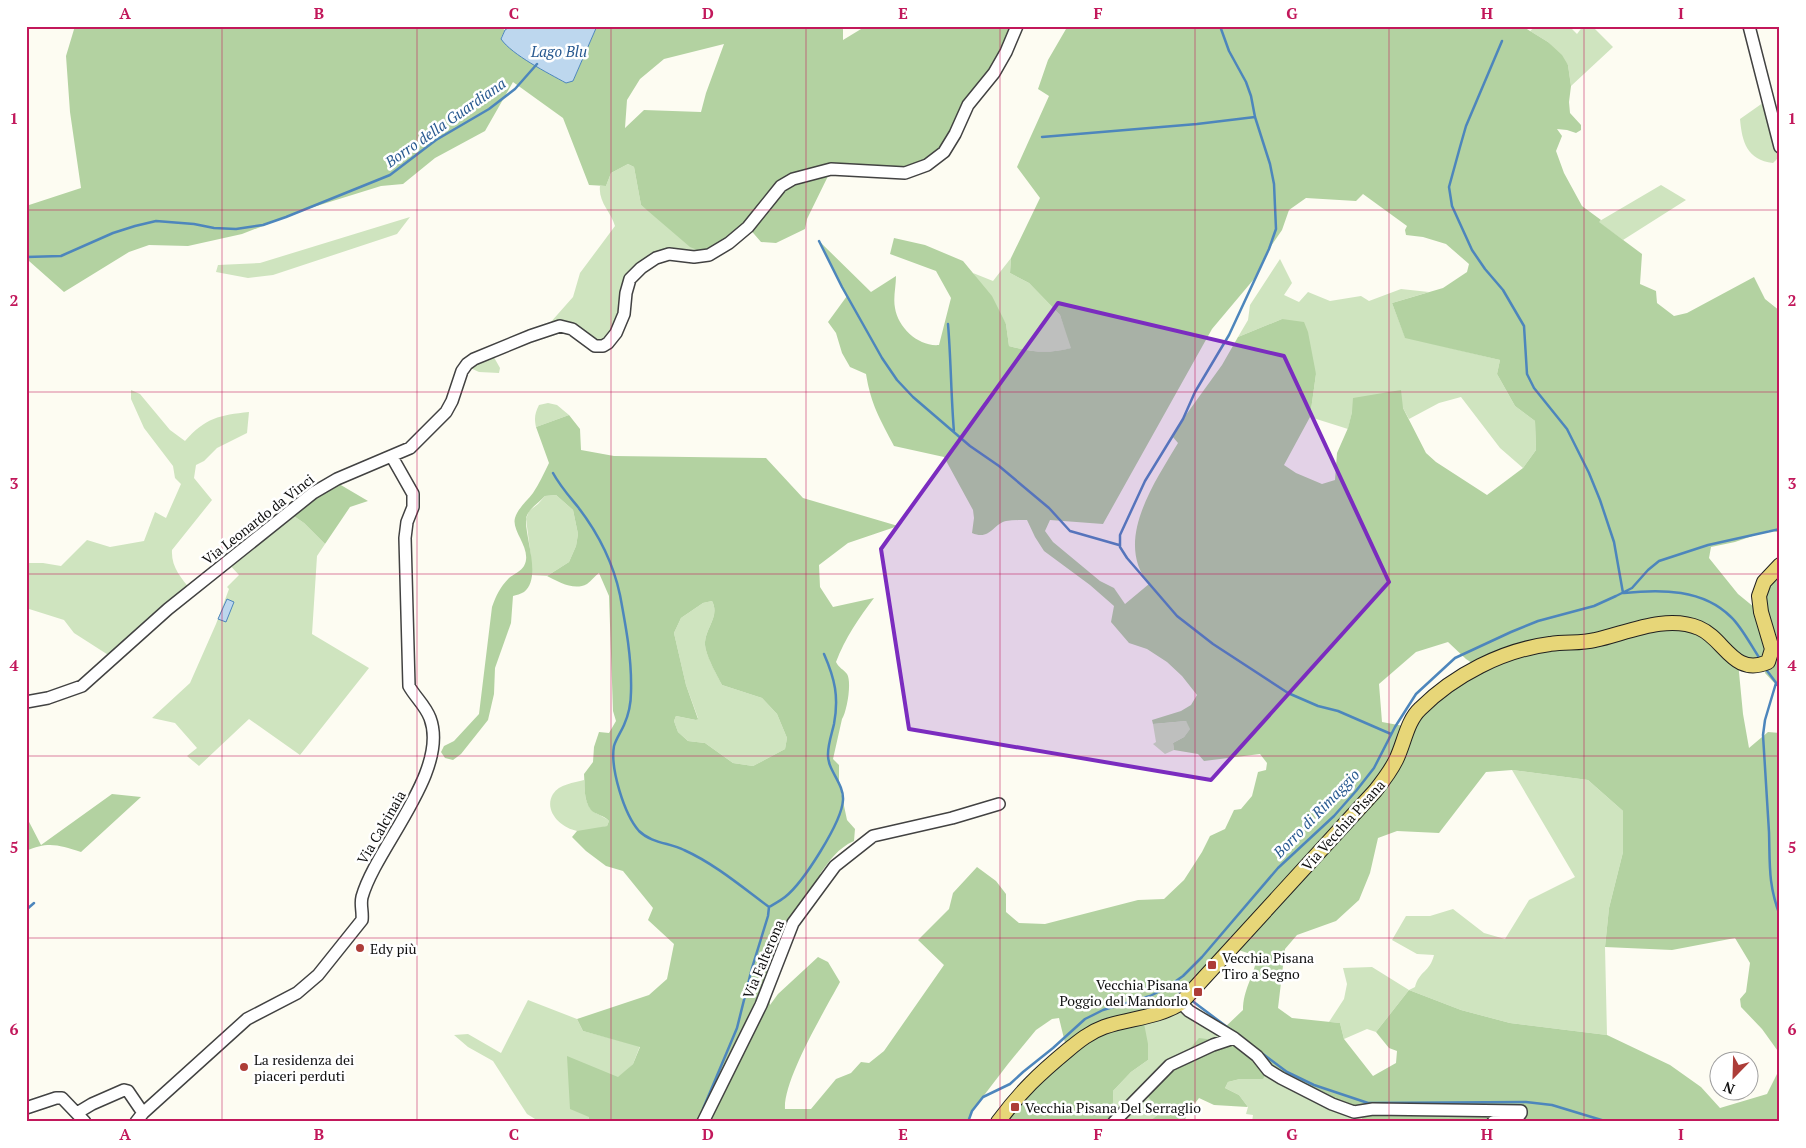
<svg xmlns="http://www.w3.org/2000/svg" width="1806" height="1148" viewBox="0 0 1806 1148" font-family="'PT Serif',serif">
<rect width="100%" height="100%" fill="#fdfcf2"/>
<path fill="#cfe4bf" d="M1536 26H1569L1577 34 1583 26H1592L1613 47 1571 86 1568 65 1548 42 1530 31Z
M1767 100 1780 147V156L1773 163C1747 160 1742 142 1740 119Z
M628 164 634 167 641 205 709 255 669 254 630 279 624 314 603 346 572 329 542 332 573 297 580 273 615 226C611 212 598 202 600 186H606L611 173Z
M1661 185 1686 200 1623 240 1598 222Z
M410 217 397 234 273 275 248 278 216 272 218 265 260 263Z
M1011 258 1010 273 1029 283 1060 315 1072 348C1047 354 1033 352 1009 346L1006 324 973 273 993 281Z
M1280 259 1292 283 1284 295 1299 302 1308 292 1330 301 1361 296 1369 301 1401 289 1429 292 1392 303 1405 337 1500 360 1497 374 1515 406 1535 421 1536 450 1523 468 1500 448 1461 397 1439 403 1409 419 1403 408 1352 412 1348 429 1310 417 1316 374 1282 319 1238 337 1248 320 1250 305Z
M491 352 500 368 499 373 479 372 466 366Z
M131 390 140 394 170 430 185 441C205 418 220 415 249 412L247 433 217 448 204 461 196 465 194 478 212 500 172 550C171 567 181 578 191 590L113 658 74 633 64 620 26 608V563H43L61 566 87 540 110 547 144 541 155 512 166 518 181 484 175 478 173 466 144 428 131 399Z
M548 403 557 405 569 415 536 427C534 418 535 413 539 405Z
M556 495 573 510 578 534 576 546 569 562 547 576 531 575V557L526 519 529 511 538 504 545 496Z
M288 512 304 523 325 544 317 556 312 634 369 668 300 755 249 719 199 766 187 756 197 748 175 723 152 718 190 683 216 624 229 589 227 587 239 575 227 562Z
M712 601C720 616 706 627 705 642 704 653 717 674 722 685L762 698 777 714 787 738 785 749 753 766 733 763 705 743 688 741 678 732 674 721 676 716 696 720 698 718 686 685 674 633 681 618 703 603Z
M1186 721 1191 728 1184 737 1173 743 1174 750 1165 754 1153 744 1156 742 1153 724Z
M1512 770 1588 780 1623 811V852L1609 908 1605 947 1607 1035 1510 1023 1461 1010 1409 990 1376 1032 1367 1029 1344 1039 1340 1023 1329 1022 1344 999 1347 984 1343 968 1372 967 1409 990 1415 987C1419 971 1430 972 1434 955L1417 954 1392 940 1406 916H1430L1453 909 1484 933 1505 939 1529 900 1575 877Z
M584 780C585 790 584 803 592 810 597 815 604 816 609 821L607 826C599 828 585 832 577 831 561 828 543 811 553 794 559 784 574 783 584 780Z
M528 1000 577 1019 583 1031 640 1046 633 1064 618 1078 589 1117 588 1122H540L527 1114 493 1061 468 1047 454 1035 468 1034 501 1053Z
M1181 1003 1234 1038 1155 1104 1163 1110 1149 1122H1114L1113 1091 1131 1072 1148 1060 1143 1018Z
M1268 1070 1363 1111 1361 1122H1252L1253 1115 1246 1114 1248 1107 1239 1095 1225 1088 1228 1082 1240 1079H1262Z"/>
<path fill="#b3d2a1" fill-rule="evenodd" d="M75 26H498L505 30 501 38 573 81 597 26H843V40L866 26H1017L944 152 905 173 831 170 807 219 805 229 776 243 761 242 748 227 709 255 690 247 641 205 634 167 628 164 611 173 606 186 589 185 563 118 513 82 485 131 435 158 403 184 381 186 307 209 242 234 188 246 149 245 129 252 64 292 29 261 26 263V206L81 188 70 112 66 56ZM724 44 706 93 701 112 644 110 625 128 627 100 640 79 664 59Z
M1075 26 1132 29 1133 26H1522L1548 42 1562 55 1568 65 1571 86 1569 102 1570 113 1581 125V130L1576 133 1567 130 1557 129 1562 136 1556 151 1564 173 1582 206 1601 220 1599 222 1642 254 1640 284 1656 291 1657 303 1674 316 1687 313 1754 277 1765 299 1780 311V533L1770 530 1735 542 1711 547 1709 558 1738 594 1760 612 1759 596 1780 565V689L1765 673 1767 663 1738 662 1743 714 1749 748 1768 732 1780 733V1054L1762 1029 1741 1007 1740 999 1746 992 1750 963 1735 938 1672 950 1605 947 1609 908 1623 852V811L1588 780 1512 770 1486 772 1439 833 1397 831 1378 838 1370 873 1359 900 1336 921 1297 935 1285 949 1278 1008 1292 1018 1340 1023 1344 1039 1373 1076 1396 1063 1397 1051 1389 1048 1376 1032 1409 990 1461 1010 1510 1023 1607 1035 1670 1065 1701 1087 1720 1108 1767 1094 1780 1068V1122H1361L1363 1112H1354L1268 1070 1263 1079H1240L1228 1082 1225 1088 1239 1095 1248 1107 1214 1105 1199 1098 1186 1115 1185 1122H1149L1163 1110 1155 1104 1143 1092 1181 1059 1199 1038 1214 1040 1233 1038 1221 1031 1243 1010C1243 989 1254 977 1257 956L1232 948 1181 1003 1143 1018 1148 1044V1060L1131 1072 1113 1091 1114 1122H1003L1067 1051 1059 1018 1052 1019 1036 1030 1008 1064 972 1111 968 1122H588L589 1117 570 1109 567 1056 618 1077 633 1064 640 1047 583 1031 577 1019 649 995 667 979 674 944 648 920 653 908 623 871 606 866 586 851 572 837 577 831 607 826 609 821C604 815 596 815 591 810 583 800 585 785 584 774L593 762 594 747 599 732 609 733 616 721 613 711 609 596 599 573C595 576 591 581 587 584 574 591 559 582 547 576L569 562 576 546 578 534 573 510 556 495 545 496C539 503 526 510 526 520 525 538 542 578 524 592 521 594 516 595 513 596L511 623 495 668 494 694 488 720 461 754 453 760 445 758 441 752 444 746 454 741 479 714 492 607C496 596 500 587 509 578 514 574 521 571 524 566 533 549 511 532 515 518 518 508 527 501 533 493 539 484 544 473 549 463L536 427 569 415 580 429 581 450 614 456 766 458 803 498 898 526 848 543 819 565 820 587 833 607 874 598C859 618 845 638 836 662 839 668 843 669 847 674 852 682 847 711 842 719L833 759 839 765V782L847 820 855 829 854 841C838 848 830 860 820 874L824 878 785 933 769 992 770 1005 778 994 818 957 828 962 840 982C825 1010 783 1080 785 1109H811L836 1079 851 1073 861 1062 869 1063 884 1051 944 965 918 940 949 909 953 893 977 867 996 881 1006 894V912L1019 923 1045 924 1138 900 1164 899 1184 880 1202 852 1210 836 1225 829 1234 810 1241 809 1252 796 1258 772 1266 770 1267 763 1260 754 1204 761 1198 754 1174 750 1173 743 1184 737 1190 729 1186 721 1153 724 1152 720 1181 711 1191 705 1197 695 1182 676 1167 662 1147 649 1129 643 1111 622 1114 606 1090 585 1044 551 1035 537 1027 520C1021 520 1013 520 1006 521 993 524 990 541 972 533L974 518 973 510 944 457 894 446C880 419 871 405 866 374L850 367 842 353 836 333 828 322 847 296 819 241 871 292 896 276C896 286 893 298 895 308 898 328 919 347 939 345L951 298 936 271 890 254 894 238 925 245 963 261 992 296 1006 324 1009 346C1033 352 1047 354 1071 348L1060 315 1029 283 1010 273 1011 258 1040 198 1017 167 1049 96 1038 89 1048 60 1066 29ZM1363 194 1407 226 1405 230 1406 235 1423 237 1446 244 1469 264 1467 272 1443 288 1392 303 1405 338 1500 360 1497 374 1515 406 1535 421 1536 450 1523 468 1487 495 1436 462 1426 453 1403 408 1401 390 1353 398 1352 412 1348 428 1337 453 1335 480 1322 484 1296 473 1284 465 1310 417 1316 374 1308 332 1304 322 1282 319 1238 337 1222 365 1183 419 1172 436 1178 443C1155 482 1113 541 1149 584L1125 604 1114 588 1100 581 1053 542 1045 531 1050 520 1103 524 1212 329 1254 279 1269 249 1282 230 1289 210 1306 198 1356 201ZM712 601C720 616 706 627 705 642 704 653 717 675 722 685L762 698 777 714 787 738 785 749 753 766 733 763 705 743 688 741 678 732 674 721 676 716 696 720 698 719 686 685 674 633 681 618 703 603ZM1448 642 1466 659 1478 667 1418 711 1409 727 1382 722 1379 684 1416 652Z
M334 481 368 501 350 507 325 544 304 523 288 512Z
M112 794 141 797 81 852C59 845 48 841 26 851V816L41 845Z"/>
<path fill="#bdd7ee" stroke="#4d86bc" d="M511 26H597L573 81 566 83C548 73 512 55 501 39L505 30Z
M227 599 234 602 226 622 218 619Z"/>
<g fill="none" stroke-linecap="round" stroke-linejoin="round">
<path stroke="#4d86bc" stroke-width="2.5" d="M1220 26 1229 51 1246 82 1251 96 1255 117 1270 164 1274 184 1276 229 1269 249 1229 335 1195 392 1183 419 1145 481 1120 535V547L1127 558 1177 616 1213 644 1288 693 1318 706 1338 711 1391 734
M1502 41 1466 126 1460 147 1449 187 1452 206 1472 250 1485 269 1503 290 1524 326 1527 374 1534 388 1567 429 1589 473 1600 500 1614 542 1623 593
M1042 137 1197 124 1255 117
M819 241 842 287 882 358 897 380 913 397 970 446 999 466 1049 508 1070 531 1119 545
M26 257 61 256 113 233 135 226 156 221 194 224 214 228 236 229 263 225 286 217 390 175 436 140 489 109 515 89 537 64
M948 324C951 360 951 396 954 432
M553 473C560 486 569 496 578 507 598 533 613 562 620 595 626 627 632 659 631 692 631 702 628 716 624 725 621 732 616 739 614 746 610 768 624 814 639 831 651 843 670 843 684 850 715 864 742 887 769 907
M1624 593C1661 589 1703 589 1731 617 1741 626 1752 647 1760 659
M1765 668 1780 688
M1776 683 1765 720 1763 735C1765 768 1767 800 1769 832 1770 865 1768 884 1780 916
M769 907C774 904 780 901 785 897 803 883 842 822 843 800 844 783 827 770 828 754 828 744 832 733 834 724 839 697 835 679 824 654
M26 910 34 903
M1169 985 1183 994
M1191 1000 1287 1072 1314 1085 1368 1103 1526 1102 1552 1105 1608 1122
M703 1109 737 1028 752 968 768 916 769 907
M968 1122 972 1111 983 1097 1010 1084 1023 1072 1053 1048 1085 1019 1103 1010 1150 996 1166 988 1183 976 1202 957 1278 868 1334 816 1356 791 1374 768 1395 727 1416 694 1455 658 1511 632 1538 621 1594 606 1616 596 1632 588 1648 570 1659 561 1708 545 1780 529"/>
<g stroke="#424242" stroke-width="14">
<path id="minor" d="M1749 26 1780 147
M26 702 48 698 82 686 168 609 313 493 337 479 410 448 446 412 452 401 462 371 467 364 474 359 530 336 560 326 572 329 595 346H603L608 343 616 333 624 314 626 293 630 279 641 268 656 258 669 254 694 257 709 255 729 243 748 227 781 186 793 179 831 169 905 173 927 165 944 152 955 134 968 105 994 73 1006 52 1017 26
M1181 1003 1189 1011 1234 1038 1257 1056 1268 1070 1281 1078 1332 1104 1354 1112 1373 1109 1521 1111V1113L1518 1117 1493 1122
M26 1108 56 1098H62L85 1122
M77 1113 92 1104 124 1090 128 1091 143 1113
M136 1122 143 1113 247 1019 297 993 318 975 362 920C363 911 360 905 362 897 376 847 450 771 430 718 425 705 415 697 409 686L405 538 407 522 413 507V494L392 457
M703 1122 761 1005 793 923 835 866 873 836 952 818 999 804
M1114 1122 1170 1065 1213 1045 1234 1038"/>
</g>
<g stroke="#202020" stroke-width="16">
<path id="major" d="M998 1122C1021 1091 1039 1074 1068 1050 1079 1041 1090 1032 1104 1027 1130 1018 1157 1018 1181 1003L1375 791C1383 781 1390 772 1396 760 1404 744 1407 721 1420 709 1454 675 1503 650 1550 644 1565 641 1580 644 1595 640 1627 633 1666 614 1699 628 1725 639 1733 677 1768 662L1772 649 1761 612 1759 596 1764 582 1780 565"/>
</g>
<use href="#minor" stroke="#fff" stroke-width="11"/>
<use href="#major" stroke="#e7d678" stroke-width="14"/>
</g>
<path fill="#7b2cbf" fill-opacity="0.2" stroke="#7b2cbf" stroke-width="4" stroke-linejoin="round" d="M1058 303 1284 356 1389 582 1211 780 909 729 881 549Z"/>
<path fill="none" stroke="#c2185b" stroke-width="1" stroke-opacity="0.55" d="M222 26V1122M417 26V1122M611 26V1122M806 26V1122M1000 26V1122M1195 26V1122M1389 26V1122M1584 26V1122M26 210H1780M26 392H1780M26 574H1780M26 756H1780M26 938H1780"/>
<g fill="#ad3d38" stroke="#fff" stroke-width="2">
<circle cx="360" cy="948" r="5"/>
<rect x="1207" y="960" width="10" height="10" rx="2.5"/>
<rect x="1193" y="987" width="10" height="10" rx="2.5"/>
<circle cx="244" cy="1067" r="5"/>
<rect x="1010" y="1102" width="10" height="10" rx="2.5"/>
</g>
<g text-anchor="middle" dominant-baseline="central" stroke-width="5" stroke-linejoin="round" paint-order="stroke">
<g font-size="14" fill="#0f0f0f" stroke="#fff">
<text transform="translate(258 519) rotate(-38)">Via Leonardo da Vinci</text>
<text transform="translate(1343 825) rotate(-48)">Via Vecchia Pisana</text>
<text transform="translate(381 827) rotate(-60)">Via Calcinaia</text>
<text transform="translate(763 959) rotate(-67)">Via Falterona</text>
</g>
<g font-size="14" fill="#0f0f0f" stroke="#fff" text-anchor="start">
<text x="370" y="948">Edy più</text>
<text x="1222" y="957">Vecchia Pisana<tspan x="1222" dy="16">Tiro a Segno</tspan></text>
<text x="1188" y="984" text-anchor="end">Vecchia Pisana<tspan x="1188" dy="16">Poggio del Mandorlo</tspan></text>
<text x="254" y="1059">La residenza dei<tspan x="254" dy="16">piaceri perduti</tspan></text>
<text x="1025" y="1107">Vecchia Pisana Del Serraglio</text>
</g>
<g font-size="15" font-style="italic" fill="#285990" stroke="#fff">
<text x="559" y="51">Lago Blu</text>
<text transform="translate(445 122) rotate(-35)">Borro della Guardiana</text>
<text transform="translate(1316 813) rotate(-46)">Borro di Rimaggio</text>
</g>
</g>
<rect width="1806" height="1148" fill="none" stroke="#ffffff" stroke-width="55"/>
<g transform="translate(1734 1076) rotate(203)"><circle r="24" fill="#ffffff" stroke="#9f9f9f"/>
<path d="M0-4L9 19L0 12L-9 19Z" fill="#ad3d38"/>
<text y="-8" font-size="14" font-weight="bold" text-anchor="middle" fill="#0f0f0f">N</text>
</g>
<rect x="28" y="28" width="1750" height="1092" fill="none" stroke="#c2185b" stroke-width="2"/>
<g font-size="16" text-anchor="middle" font-weight="bold" fill="#c2185b">
<text x="125" y="19">A</text>
<text x="319" y="19">B</text>
<text x="514" y="19">C</text>
<text x="708" y="19">D</text>
<text x="903" y="19">E</text>
<text x="1098" y="19">F</text>
<text x="1292" y="19">G</text>
<text x="1487" y="19">H</text>
<text x="1681" y="19">I</text>
<text x="14" y="124">1</text>
<text x="1792" y="124">1</text>
<text x="14" y="306">2</text>
<text x="1792" y="306">2</text>
<text x="14" y="489">3</text>
<text x="1792" y="489">3</text>
<text x="14" y="671">4</text>
<text x="1792" y="671">4</text>
<text x="14" y="853">5</text>
<text x="1792" y="853">5</text>
<text x="14" y="1035">6</text>
<text x="1792" y="1035">6</text>
<text x="125" y="1140">A</text>
<text x="319" y="1140">B</text>
<text x="514" y="1140">C</text>
<text x="708" y="1140">D</text>
<text x="903" y="1140">E</text>
<text x="1098" y="1140">F</text>
<text x="1292" y="1140">G</text>
<text x="1487" y="1140">H</text>
<text x="1681" y="1140">I</text>
</g>
</svg>
